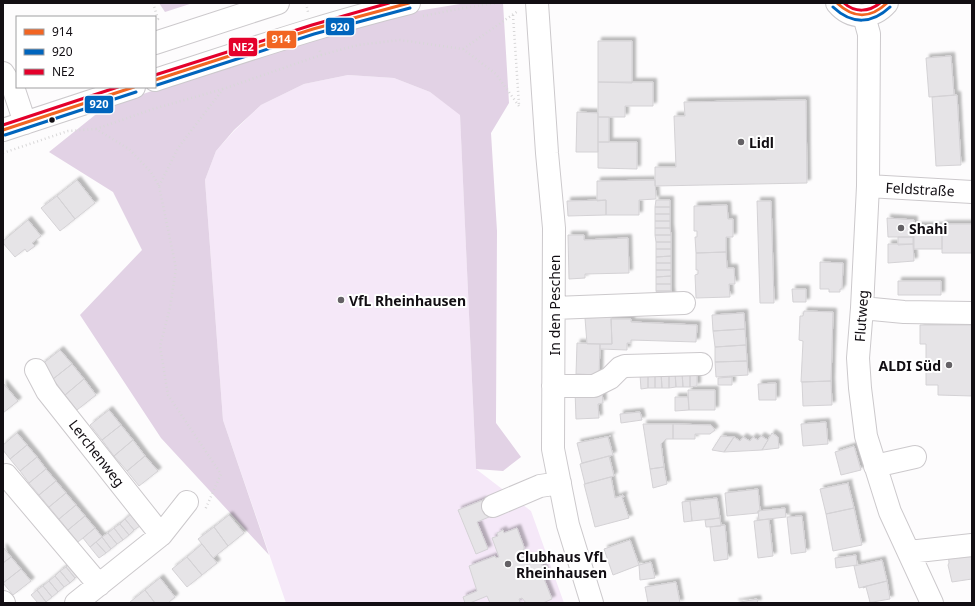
<svg xmlns="http://www.w3.org/2000/svg" width="975" height="606" viewBox="0 0 975 606" font-family="'Noto Sans',sans-serif">
<defs>
<filter id="shadow"><feDropShadow dx="3.5" dy="-3.5" stdDeviation="1" flood-color="#0004"/></filter>
</defs>
<rect width="100%" height="100%" fill="#fdfcfd"/>
<path fill="#f5e8f8" d="M348 75 394 78 430 92 460 114 476 469 531 511 564 603H286L223 420 205 180 216 151 234 131 261 105 304 84Z"/>
<path fill="#e2d2e5" d="M159 3H193L165 12Z
M466 3H503L509 103 491 133 497 231 496 423 521 457 503 471 476 469 460 115 430 92 394 78 348 75 304 84 261 105 234 130 216 151 205 180 223 420 269 555 161 438 80 315 142 250 113 192 49 152 105 107 225 66 318 38 417 11Z"/>
<path fill="#e6e4e7" stroke="#d4d2d5" filter="url(#shadow)" d="M598 41H632V83L598 82Z
M951 56 954 95 929 97 926 58Z
M598 82H653V106H625V117H598Z
M957 95 961 165 936 166 932 97Z
M806 100 807 183 655 186V167H676L674 116H685L684 102Z
M577 112 598 113V152H576Z
M598 117H609V142H598Z
M598 142H637V169L598 168Z
M77 180 95 203 75 219 57 196Z
M655 180 656 199 639 200V215H606V200L597 201V181Z
M57 196 75 219 60 231 41 208Z
M606 200V215L568 216 567 201Z
M656 200H670V207H655Z
M757 201H771L774 303H760Z
M727 205 728 219H733V237H726V252L696 253 695 237H697V231H694V206Z
M655 207H670V214H655Z
M655 214H670V221H655Z
M887 218 914 220 913 237H888Z
M28 220 41 236 32 243 35 246 27 252 25 249 15 257 3 243V241Z
M655 221H670V228H655Z
M942 224H972V253H942Z
M914 226H942V249H914Z
M655 228H670L671 235H655Z
M568 235H584V240L628 238 629 273 585 274V278L569 279Z
M655 235H671V242H656Z
M898 237H913V244L898 245Z
M656 242H671V249H656Z
M888 244H913L914 261 888 263Z
M656 249H671V256L656 257Z
M726 252 727 268H734L735 284H729L730 297 696 298 695 275 698 274V270H696V253Z
M671 256V263H656V257Z
M820 262 843 263 842 289H840V292H829V289H820Z
M656 263H671V270H656Z
M656 270H671V276L656 277Z
M671 276V284H656V277Z
M898 281H941V295H898Z
M656 284H671V291H656Z
M792 289H806V302H793Z
M656 291H671L672 297 658 296Z
M804 311 833 312 831 381 801 382 803 341 799 340 800 316H803Z
M744 313 745 329 713 331 712 315Z
M611 317 612 344H587L585 318Z
M611 319H631V322L697 325 696 342 631 340V343H627V350L600 349V344H612Z
M920 325H972V396L938 395V385H926V344H920Z
M745 329 746 345 715 347 713 331Z
M577 343 600 344 599 375 576 374Z
M746 345 747 361 715 362V347Z
M60 350 72 364 53 379 41 365Z
M747 361 748 375 716 377 715 362Z
M72 364 84 379 65 395 53 379Z
M675 372H682L683 387H676Z
M675 372 676 387 669 388V373Z
M682 372H690V387H683Z
M690 372H697V386L690 387Z
M655 373H661L662 388H655Z
M661 373H669V388H662Z
M640 375H648V388L641 389Z
M648 375H655V388H648Z
M732 377V385H718V378Z
M84 379 96 395 77 410 65 395Z
M831 381 832 405 803 406 802 382Z
M3 383 18 401 3 413Z
M776 383V400H759L758 384Z
M602 390 603 403 598 404 599 418 576 419 575 391Z
M688 390H715V410H689Z
M675 397H688L689 410 675 411Z
M109 410 121 425 102 440 90 425Z
M640 412 642 420 621 423 620 414Z
M826 422 828 444 803 446 801 424Z
M643 424H673V439H666L661 444 664 467 650 469Z
M673 424 711 425 715 430 710 434H695V439H673Z
M121 425 133 440 114 456 102 440Z
M17 433 27 445 10 459 3 450V445Z
M772 433 778 437 779 448 762 450Z
M611 436 608 437 613 455 582 463 577 443Z
M721 436 734 437 724 452 712 450Z
M761 436 768 440 762 450 724 452 734 437 740 441 743 437 750 441 753 437 758 440Z
M133 440 145 456 127 471 114 456Z
M27 445 37 457 20 471 10 459Z
M854 446 861 470 841 475 835 452Z
M145 456 158 471 139 486 127 471Z
M609 456 614 476 585 484 580 464Z
M37 457 46 469 29 483 20 471Z
M664 467 667 484 653 488 650 469Z
M46 469 56 481 39 495 29 483Z
M611 477 615 498 623 495 624 497H622L629 518 595 527 584 484Z
M56 481 66 493 49 507 39 495Z
M849 483 848 484 854 508 826 514 820 489Z
M758 489 760 511H758V513L727 516 725 493Z
M66 493 76 505 59 519 49 507Z
M717 498 720 518 692 521 690 501Z
M483 500 489 517 477 522 488 549 476 554 458 510Z
M690 501 692 521 684 522 682 502Z
M76 505 85 516 68 530 59 519Z
M785 508 786 517 759 520 758 511Z
M854 508 862 545 833 551 826 514Z
M131 514 140 526 134 530 125 519Z
M229 515 244 533 228 546 214 527Z
M85 516 95 528 78 542 68 530Z
M802 516 806 552 791 554 787 517Z
M720 518 721 526 706 527 705 520Z
M125 519 134 530 129 535 120 524Z
M769 519 773 556 758 558 754 521Z
M120 524 129 535 123 540 114 528Z
M725 525 728 559 714 561 710 527Z
M214 527 228 546 213 558 198 539Z
M95 528 102 537 90 547 83 538Z
M114 528 123 540 117 544 108 533Z
M517 528 524 547V550L520 551 525 562 536 557 539 558 545 572 542 574 552 599 543 603H526L522 598 519 599 520 602 517 603H490L487 596 470 603H465L463 597 477 591 469 566 495 556 496 558 499 557 492 538 498 536 497 533 503 530 504 533Z
M108 533 117 544 111 549 102 537Z
M102 537 111 549 106 553 96 542Z
M630 540 639 565 613 575 604 549Z
M96 542 106 553 99 558 90 547Z
M202 544 217 563 202 575 187 557Z
M3 547 11 557 3 563Z
M972 548V579L952 582 948 565 949 563 948 551Z
M856 555 857 565 836 568 835 558Z
M11 557 21 569 3 583V563Z
M187 557 202 575 187 587 172 569Z
M882 560 887 581 859 588 854 566Z
M72 562 81 573 75 578 66 567Z
M651 562 655 578 640 580 639 565Z
M66 567 75 578 70 583 60 571Z
M21 569 31 581 13 595 3 583Z
M60 571 70 583 64 587 55 576Z
M55 576 64 587 58 592 49 581Z
M160 578 175 597 168 603H155L145 590Z
M49 581 58 592 52 597 43 586Z
M887 581 890 599 867 603 870 602 866 587 863 588V587Z
M676 582 680 603H648L645 587Z
M43 586 52 597 46 602 37 590Z
M37 590 46 602 44 603H38L31 595Z
M145 590 155 603H130V602Z
M757 599 758 603H735Z"/>
<g fill="none" stroke-linecap="round" stroke-linejoin="round">
<g stroke="#ccc9cc" stroke-width="24">
<path id="minor" d="M537 3 547 153 554 228 553 449 568 525 592 603
M837 3C851 20 873 19 887 3
M864 16 869 34 868 186 862 308 858 358 860 388 866 436 890 512 932 603
M155 43 278 3
M3 73 14 90 25 123
M155 80C239 53 323 24 409 3
M3 130 134 87
M868 186 972 192
M554 308 684 303
M862 308 904 312 972 313
M36 370 47 391 161 535
M553 386H594L610 378 620 368 625 366 701 364
M875 466 915 457
M6 475 99 585
M493 506 540 486 560 483
M909 552 972 545
M3 602 4 603
M76 603 161 535 187 502"/>
</g>
<path stroke="#d8d7d8" stroke-width="2.5" stroke-dasharray="1 3" stroke-linecap="butt" d="M153 3 158 19 155 20
M306 3 308 12
M513 15 519 105
M423 16 463 8 497 3
M463 49 518 11
M321 55 358 45 400 40 463 49 496 74 519 106
M96 129 153 109 223 89
M3 153 68 131 96 129 129 149 151 172 159 186 176 268 170 308 160 346 168 395 221 474 205 510
M159 186 178 148 223 89 321 55 319 48"/>
<use href="#minor" stroke="#fff" stroke-width="22"/>
<g stroke="#fff" stroke-width="6">
<path id="bus-1" d="M837 3C854 19 870 19 887 3
M155 80 313 29 409 3
M3 130 134 87"/>
</g>
<g stroke="#fff" stroke-width="6">
<path id="bus-2" d="M833 7C852 25 872 24 890 7
M157 85 314 34 410 8
M5 135 136 92"/>
</g>
<g stroke="#fff" stroke-width="6">
<path id="bus-3" d="M844 3C855 13 869 12 880 3
M155 75 312 25 389 3
M3 125 118 87"/>
</g>
<use href="#bus-1" stroke="#f26522" stroke-width="3"/>
<use href="#bus-2" stroke="#0065bd" stroke-width="3"/>
<use href="#bus-3" stroke="#e4002b" stroke-width="3"/>
</g>
<circle fill="#120e13" stroke="#fff" stroke-width="1.5" cx="52" cy="120" r="3.5"/>
<g fill="#646165" stroke="#fff" stroke-width="1.5">
<circle cx="741" cy="142" r="4"/>
<circle cx="901" cy="228" r="4"/>
<circle cx="341" cy="300" r="4"/>
<circle cx="949" cy="365" r="4"/>
<circle cx="508" cy="564" r="4"/>
</g>
<g text-anchor="middle" dominant-baseline="central" stroke-width="4" stroke-linejoin="round" paint-order="stroke">
<g font-size="14" font-weight="bold" fill="#120e13" stroke="#fff" text-anchor="start">
<text x="749" y="142">Lidl</text>
<text x="909" y="228">Shahi</text>
<text x="349" y="300">VfL Rheinhausen</text>
<text x="941" y="365" text-anchor="end">ALDI Süd</text>
<text x="516" y="556">Clubhaus VfL<tspan x="516" dy="16">Rheinhausen</tspan></text>
</g>
<g font-size="14" fill="#120e13" stroke="#fff">
<text transform="translate(920 189) rotate(3)">Feldstraße</text>
<text transform="translate(554 305) rotate(-90)">In den Peschen</text>
<text transform="translate(861 316) rotate(-86)">Flutweg</text>
<text transform="translate(97 453) rotate(52)">Lerchenweg</text>
</g>
</g>
<g stroke="#fff" stroke-width="1.5">
<rect x="325" y="17" width="30" height="19" rx="4" fill="#0065bd"/>
<rect x="266" y="30" width="31" height="19" rx="4" fill="#f26522"/>
<rect x="228" y="37" width="30" height="20" rx="4" fill="#e4002b"/>
<rect x="84" y="95" width="30" height="19" rx="4" fill="#0065bd"/>
</g>
<g font-size="11" text-anchor="middle" font-weight="bold" fill="#fff">
<text x="340" y="31">920</text>
<text x="281" y="43">914</text>
<text x="243" y="51">NE2</text>
<text x="99" y="108">920</text>
</g>
<rect width="975" height="606" fill="none" stroke="#120e13" stroke-width="8"/>
<rect x="16" y="16" width="140" height="72" fill="#ffffff" stroke="#a09fa1"/>
<rect x="24" y="29" width="20" height="6" fill="#f26522" stroke="#a09fa1"/>
<text x="52" y="36" font-size="12" fill="#120e13">914</text>
<rect x="24" y="49" width="20" height="6" fill="#0065bd" stroke="#a09fa1"/>
<text x="52" y="56" font-size="12" fill="#120e13">920</text>
<rect x="24" y="69" width="20" height="6" fill="#e4002b" stroke="#a09fa1"/>
<text x="52" y="76" font-size="12" fill="#120e13">NE2</text>
</svg>
